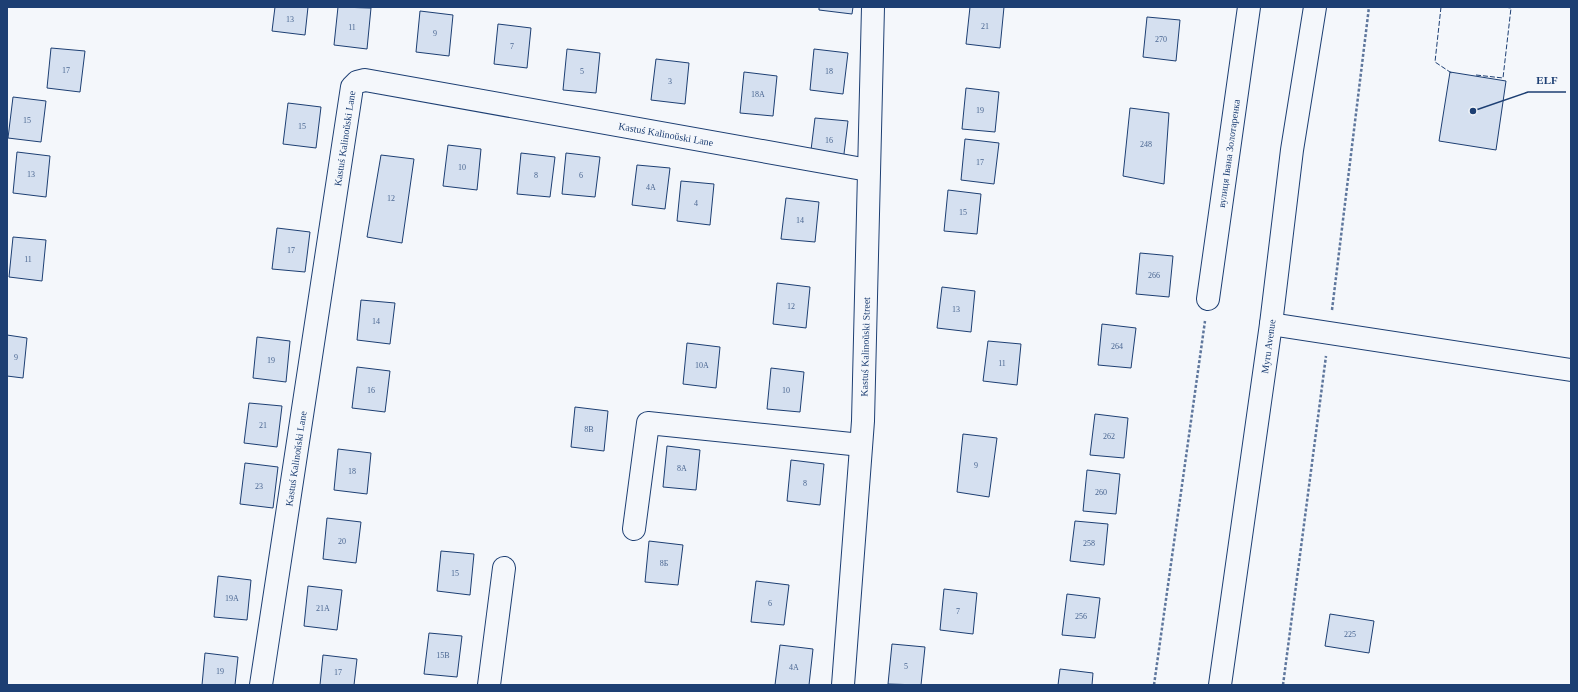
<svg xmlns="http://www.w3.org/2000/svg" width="1578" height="692" viewBox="0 0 1578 692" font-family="Georgia,serif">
<rect width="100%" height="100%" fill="#f4f7fb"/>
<path fill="#d5e0f0" stroke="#1d3f73" d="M275 7H308L305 35 272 31Z
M338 7 371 8 367 49 334 45Z
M819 7H853L852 14 819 10Z
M970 7H1004L1000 48 966 44Z
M420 11 453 15 449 56 416 52Z
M1147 17 1180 20 1176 61 1143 57Z
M498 24 531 28 527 68 494 64Z
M51 48 85 51 80 92 47 88Z
M567 49 600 53 596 93 563 90Z
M814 49 848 53 843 94 810 90Z
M656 59 689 63 685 104 651 100Z
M744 72 777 76 773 116 740 113Z
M1450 72 1506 81 1496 150 1439 141Z
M966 88 999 92 995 132 962 129Z
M13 97 46 101 41 142 8 138Z
M288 103 321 107 316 148 283 144Z
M1130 108 1169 113 1164 184 1123 176Z
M815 118 848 121 843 162 810 158Z
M965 139 999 143 994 184 961 180Z
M448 145 481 149 477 190 443 186Z
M17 152 50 156 46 197 13 193Z
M521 153 555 157 550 197 517 194Z
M566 153 600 157 595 197 562 194Z
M381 155 414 159 402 243 367 237Z
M637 165 670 168 665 209 632 205Z
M681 181 714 184 710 225 677 221Z
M948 190 981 194 977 234 944 231Z
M786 198 819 202 815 242 781 239Z
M277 228 310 232 305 272 272 269Z
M13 237 46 240 42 281 9 277Z
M1140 253 1173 256 1169 297 1136 294Z
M777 283 810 287 806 328 773 324Z
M942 287 975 291 971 332 937 328Z
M361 300 395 303 390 344 357 340Z
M1102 324 1136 328 1131 368 1098 365Z
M7 335 27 338 23 378 7 376Z
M257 337 290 341 286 382 253 378Z
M988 341 1021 344 1017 385 983 381Z
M687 343 720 347 716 388 683 384Z
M357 367 390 371 385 412 352 408Z
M771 368 804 372 800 412 767 409Z
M249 403 282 406 277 447 244 443Z
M575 407 608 411 604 451 571 447Z
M1095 414 1128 418 1124 458 1090 455Z
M963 434 997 438 989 497 957 492Z
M667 446 700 450 696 490 663 487Z
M338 449 371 453 367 494 334 490Z
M791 460 824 464 820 505 787 501Z
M245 463 278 467 273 508 240 504Z
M1087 470 1120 474 1116 514 1083 511Z
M327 518 361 522 356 563 323 559Z
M1075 521 1108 524 1104 565 1070 561Z
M649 541 683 545 678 585 645 582Z
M441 551 474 554 470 595 437 591Z
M218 576 251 580 247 620 214 617Z
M756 581 789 585 784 625 751 622Z
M308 586 342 590 337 630 304 626Z
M944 589 977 593 973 634 940 630Z
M1067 594 1100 598 1095 638 1062 635Z
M1330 614 1374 621 1369 653 1325 646Z
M429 633 462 636 457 677 424 674Z
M892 644 925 647 921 685 888 684Z
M780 645 813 649 809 685H775Z
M205 653 238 657 235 685H202Z
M323 655 357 659 354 685H320Z
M1060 669 1093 673 1092 685H1058Z"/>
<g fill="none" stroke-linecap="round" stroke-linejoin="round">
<g stroke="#1d3f73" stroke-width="24">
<g id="minor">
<path id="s1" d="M1208 299 1249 7"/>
<path d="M1271 324 1571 370"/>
<path d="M634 529 648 423 861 445"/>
<path id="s2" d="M261 685 352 87 357 82 365 80 868 170"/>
<path d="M489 685 504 568"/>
<path id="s3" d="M843 685 863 421 873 7"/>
</g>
</g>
<g stroke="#1d3f73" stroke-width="24">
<g id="major">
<path id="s4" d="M1220 685 1271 324 1292 150 1315 7"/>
</g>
</g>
<path stroke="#5e769c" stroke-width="2.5" stroke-dasharray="3 2" stroke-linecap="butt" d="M1332 310 1369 7
M1154 685 1205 321
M1283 685 1326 356"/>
<use href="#minor" stroke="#f4f7fb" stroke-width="22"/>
<use href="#major" stroke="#f4f7fb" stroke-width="22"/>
<path stroke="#1d3f73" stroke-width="1" stroke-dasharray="5 2" stroke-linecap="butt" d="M1441 7 1435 62 1450 72 1452 73
M1476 75 1503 78 1511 8 1504 7"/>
</g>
<g text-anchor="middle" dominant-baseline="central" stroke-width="3" stroke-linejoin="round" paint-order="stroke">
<g font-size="8" fill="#4b6792">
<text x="290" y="19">13</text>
<text x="985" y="26">21</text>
<text x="352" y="27">11</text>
<text x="435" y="33">9</text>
<text x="1161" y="39">270</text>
<text x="512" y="46">7</text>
<text x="66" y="70">17</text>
<text x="582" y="71">5</text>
<text x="829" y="71">18</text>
<text x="670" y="81">3</text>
<text x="758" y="94">18А</text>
<text x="980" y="110">19</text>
<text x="27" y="120">15</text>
<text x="302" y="126">15</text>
<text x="829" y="140">16</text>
<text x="1146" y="144">248</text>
<text x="980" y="162">17</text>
<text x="462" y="167">10</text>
<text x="31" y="174">13</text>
<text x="536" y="175">8</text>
<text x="581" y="175">6</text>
<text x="651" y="187">4А</text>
<text x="391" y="198">12</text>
<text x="696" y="203">4</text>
<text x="963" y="212">15</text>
<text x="800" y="220">14</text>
<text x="291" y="250">17</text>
<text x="28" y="259">11</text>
<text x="1154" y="275">266</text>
<text x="791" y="306">12</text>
<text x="956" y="309">13</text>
<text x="376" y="321">14</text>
<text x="1117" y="346">264</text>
<text x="16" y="357">9</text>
<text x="271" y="360">19</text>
<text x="1002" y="363">11</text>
<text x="702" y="365">10А</text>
<text x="371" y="390">16</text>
<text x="786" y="390">10</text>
<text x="263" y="425">21</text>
<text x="589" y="429">8В</text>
<text x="1109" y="436">262</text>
<text x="976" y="465">9</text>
<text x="682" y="468">8А</text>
<text x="352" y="471">18</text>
<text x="805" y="483">8</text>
<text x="259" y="486">23</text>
<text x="1101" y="492">260</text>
<text x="342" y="541">20</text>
<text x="1089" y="543">258</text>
<text x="664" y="563">8Б</text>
<text x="455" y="573">15</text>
<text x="232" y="598">19А</text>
<text x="770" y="603">6</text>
<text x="323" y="608">21А</text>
<text x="958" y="611">7</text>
<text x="1081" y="616">256</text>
<text x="1350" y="634">225</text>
<text x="443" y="655">15В</text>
<text x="906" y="666">5</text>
<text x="794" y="667">4А</text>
<text x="220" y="671">19</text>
<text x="338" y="672">17</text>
</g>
<g font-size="10" fill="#1d3f73" stroke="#f4f7fb">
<text stroke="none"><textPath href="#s2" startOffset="926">Kastuś Kalinoŭski Lane</textPath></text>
<text stroke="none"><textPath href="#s2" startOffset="553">Kastuś Kalinoŭski Lane</textPath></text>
<text stroke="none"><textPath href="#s1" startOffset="147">вулиця Івана Золотаренка</textPath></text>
<text stroke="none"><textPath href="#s3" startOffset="339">Kastuś Kalinoŭski Street</textPath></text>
<text stroke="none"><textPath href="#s4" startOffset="342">Myru Avenue</textPath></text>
<text stroke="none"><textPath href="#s2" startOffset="229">Kastuś Kalinoŭski Lane</textPath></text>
</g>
</g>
<path fill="none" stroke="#1d3f73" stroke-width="1.5" d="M1473 111L1528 92H1566"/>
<circle fill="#1d3f73" stroke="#f4f7fb" stroke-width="1.5" cx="1473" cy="111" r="4"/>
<g font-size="11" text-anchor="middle" font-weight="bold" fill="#1d3f73" stroke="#f4f7fb" stroke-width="3" stroke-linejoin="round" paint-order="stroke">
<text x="1547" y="84">ELF</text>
</g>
<rect width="1578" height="692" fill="none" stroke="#1d3f73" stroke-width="16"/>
</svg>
